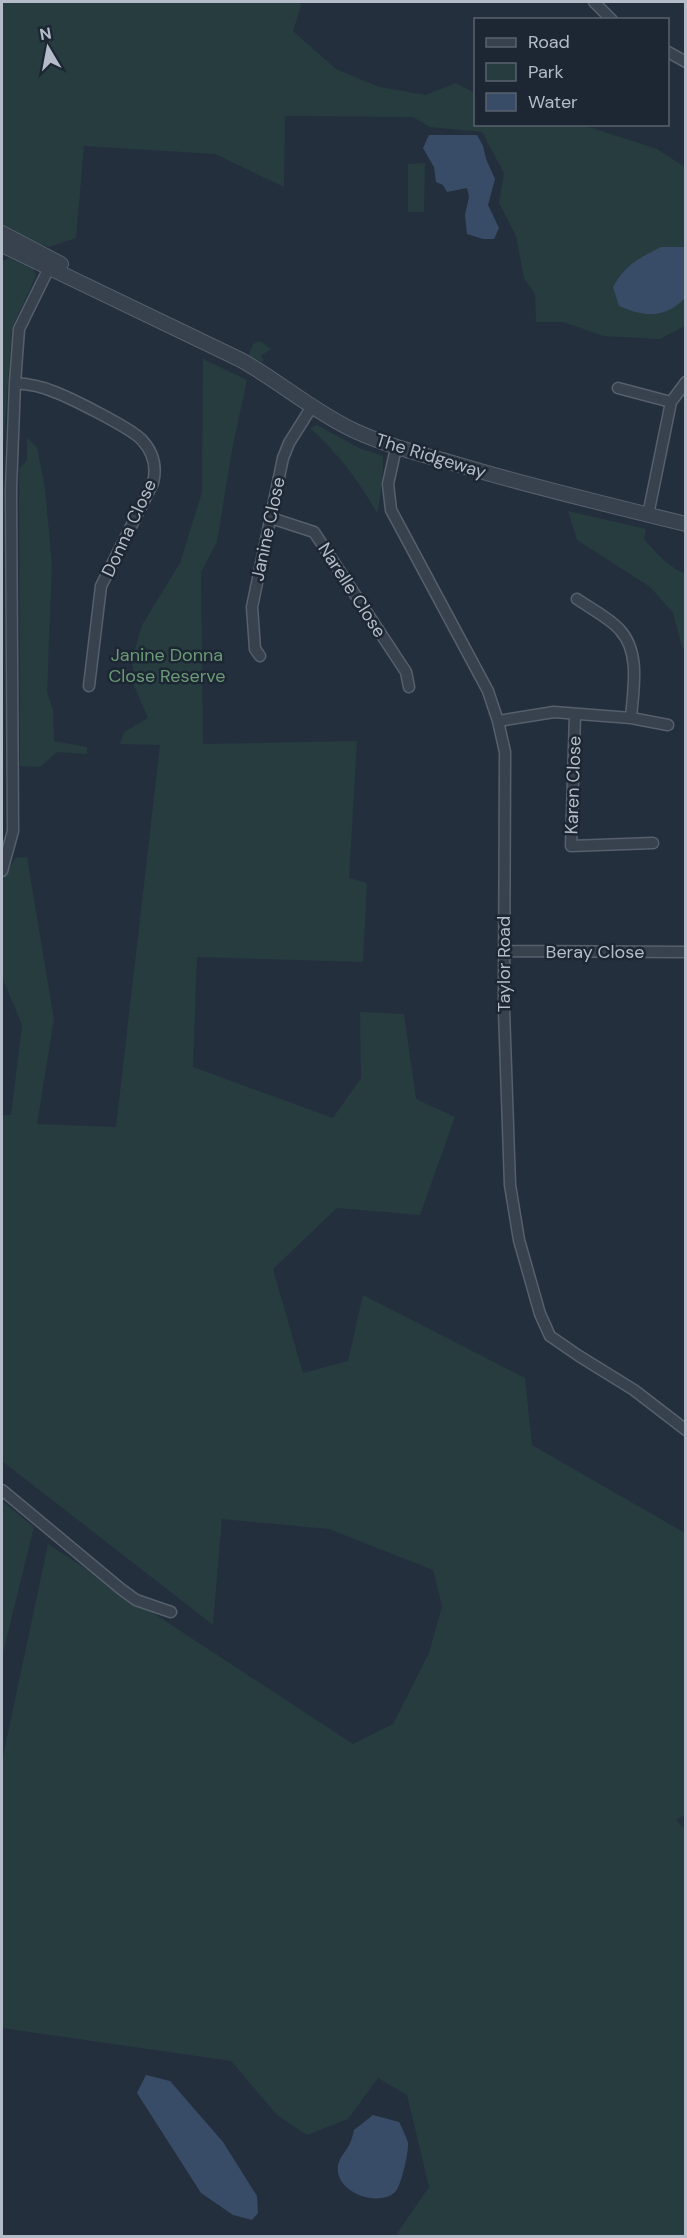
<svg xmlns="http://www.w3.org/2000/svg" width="687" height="2238" viewBox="0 0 687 2238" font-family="'DM Sans',sans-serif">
<rect width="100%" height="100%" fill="#242f3e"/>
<path fill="#263c3f" d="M2 2H300L301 6 293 31 336 69 379 87 426 95 456 83 475 93 476 124 583 125 657 149 685 167V326L660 339 604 336 563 322H536L535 294 524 278 516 236 499 203 504 173 482 132 430 127 413 117 285 116 284 187 215 154 84 146 76 238 49 247 30 240 2 225Z
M425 163 424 212H408V164Z
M10 258 33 268 36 276 12 328 4 440 2 439V261Z
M260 341 271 349 261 356 264 360 262 362 248 356 253 344Z
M203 359 247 380 232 450 217 542 201 572 203 744 357 741 349 878 367 883 363 962 197 957 193 1067 333 1118 361 1078 360 1012 404 1014 416 1099 455 1117 420 1215 337 1208 273 1269 303 1373 348 1361 363 1295 525 1378 532 1445 685 1533 686 1814 676 1820 686 1830 685 2236H397L398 2232 429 2187 407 2095 378 2078 348 2119 307 2135 277 2115 231 2061 2 2028V1761L48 1544 353 1744 393 1724 429 1653 442 1606 433 1570 329 1529 222 1519 213 1625 2 1461V1115H11L22 1025 2 977V882L15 858 27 857 54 1019 37 1124 116 1127 160 745 120 744 124 732 148 718 134 686 132 659 142 625 180 563 202 492Z
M317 425 359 448 383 456C383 473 381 498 377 513 359 481 338 453 310 428Z
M27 438 37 447 45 488 52 565 47 692 53 710 54 741 87 747V754L57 752 40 767 20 766 19 469 27 460Z
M568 511 646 529 644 539C656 553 669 567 685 574V651L682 647 673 613 650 587 577 540Z
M2 1501 34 1527 2 1657Z"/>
<path fill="#394c67" d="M429 135H477L483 146 486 159 495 179 488 205 499 228 494 239H483L467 234 465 215 469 197 467 188 447 192 443 185 436 182 434 167 423 148Z
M661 247H685V298C665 319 644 317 619 306L613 287C628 262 637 260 661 247Z
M146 2075 170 2081 223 2142 257 2196 258 2213 252 2220 233 2215 201 2193 137 2093Z
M373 2115 399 2122C402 2128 406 2136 408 2143 409 2151 401 2187 395 2192 379 2207 341 2194 338 2172 336 2159 346 2153 350 2143 352 2139 353 2134 354 2130Z"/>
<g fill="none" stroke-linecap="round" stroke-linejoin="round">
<g stroke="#565f6c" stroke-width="13">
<path id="minor" d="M594 2 612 20
M668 52 686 62
M15 383C27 384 41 386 52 391 69 397 131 428 142 440 153 452 157 467 153 483L101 586 89 686
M618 388 671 402
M396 448 388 484 391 510 488 691 498 721 505 752 504 1010 510 1185 519 1240 540 1314 550 1336 579 1356 634 1390 686 1430
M648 515 671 402 686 382
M271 518 314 532 406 672 409 687
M577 599C590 608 611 619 620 630 641 653 633 690 631 718
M260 656 255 649 252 607 283 458 289 443 311 408
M575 715 571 846 653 843
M498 721 554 712 631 718 668 725
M2 871 13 831 11 488 15 383 19 329 49 268 47 263
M505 951 686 952
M2 1490 121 1589 136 1600 171 1612"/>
</g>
<g stroke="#565f6c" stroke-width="16">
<path id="tertiary" d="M2 233 61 264
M2 245 241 360C280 382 313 411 353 430 387 446 421 454 456 464 532 487 609 505 686 524"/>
</g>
<use href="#minor" stroke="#38414e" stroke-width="10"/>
<use href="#tertiary" stroke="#38414e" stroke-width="14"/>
</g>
<g text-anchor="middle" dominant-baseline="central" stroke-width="5" stroke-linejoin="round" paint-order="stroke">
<g font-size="18" fill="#b4bcc9" stroke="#1d2633">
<text transform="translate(431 456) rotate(17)">The Ridgeway</text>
<text transform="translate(129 528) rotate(-65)">Donna Close</text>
<text transform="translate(268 529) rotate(-78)">Janine Close</text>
<text transform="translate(352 590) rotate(57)">Narelle Close</text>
<text transform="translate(573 785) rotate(-88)">Karen Close</text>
<text x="595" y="952">Beray Close</text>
<text transform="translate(504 964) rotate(-90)">Taylor Road</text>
</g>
<g font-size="18" fill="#6b9a76" stroke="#1d2633">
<text x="167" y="655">Janine Donna<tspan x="167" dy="21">Close Reserve</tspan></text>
</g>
</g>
<rect width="687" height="2238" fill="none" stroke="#b4bcc9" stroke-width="6"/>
<rect x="474" y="18" width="195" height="108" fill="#1d2633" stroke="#59626f" stroke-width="1.5"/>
<rect x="486" y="38" width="30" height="9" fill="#38414e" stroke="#59626f" stroke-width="1.5"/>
<text x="528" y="48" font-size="18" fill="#b4bcc9">Road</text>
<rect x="486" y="63" width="30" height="18" fill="#263c3f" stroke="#59626f" stroke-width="1.5"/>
<text x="528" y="78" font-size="18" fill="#b4bcc9">Park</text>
<rect x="486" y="93" width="30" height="18" fill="#394c67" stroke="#59626f" stroke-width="1.5"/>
<text x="528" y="108" font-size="18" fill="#b4bcc9">Water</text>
<g transform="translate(48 48) rotate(350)" stroke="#1d2633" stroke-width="4.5" paint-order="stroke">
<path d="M0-4.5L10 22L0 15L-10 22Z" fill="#b4bcc9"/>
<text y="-9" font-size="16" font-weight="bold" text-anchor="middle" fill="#b4bcc9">N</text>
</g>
</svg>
